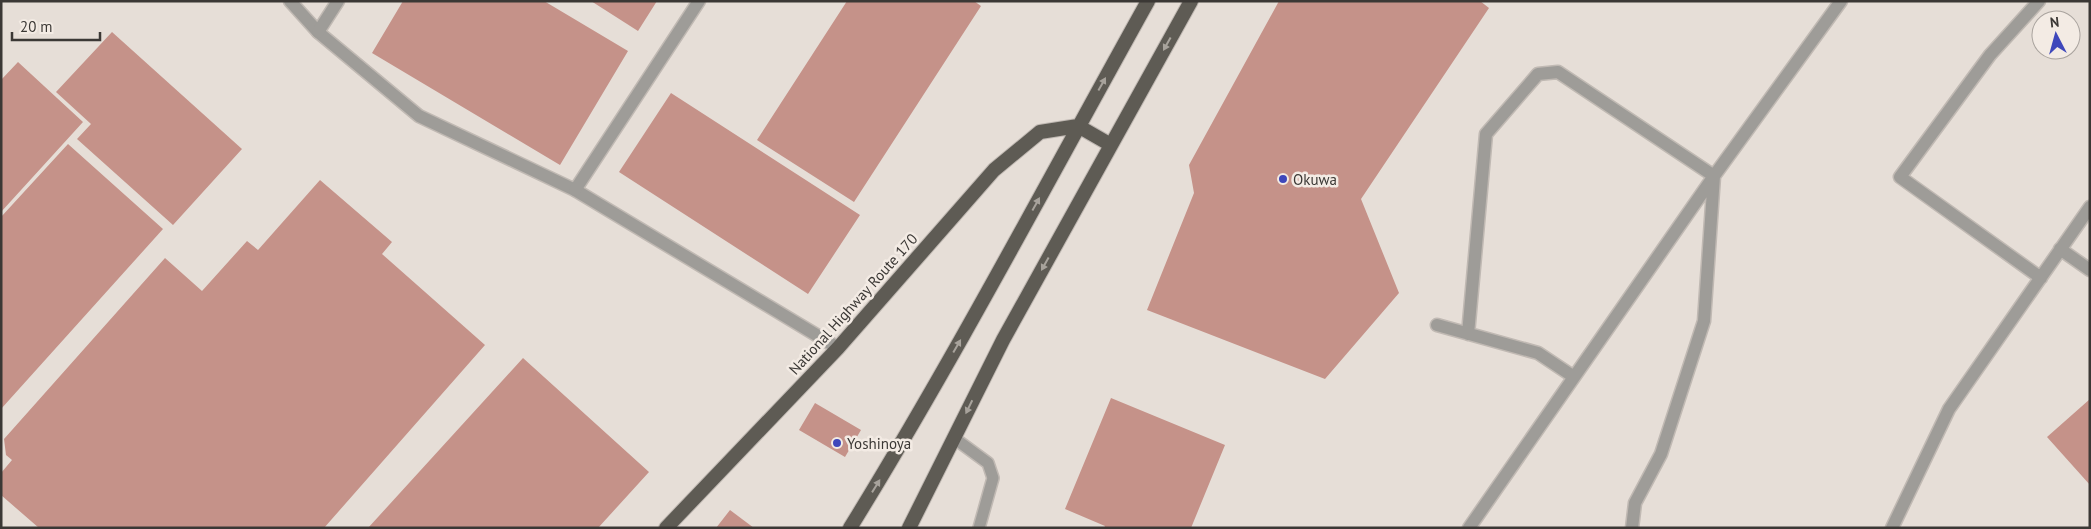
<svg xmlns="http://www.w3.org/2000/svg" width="2091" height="529" viewBox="0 0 2091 529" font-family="'PT Sans',sans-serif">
<rect width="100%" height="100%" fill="#e6ded7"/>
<path fill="#c59289" d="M403 1H544L628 51 560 165 372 53Z
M591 1H657L638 31Z
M847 1H974L981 6 854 202 757 140Z
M1279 1H1480L1489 8 1361 199 1399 293 1325 379 1147 310 1194 193 1189 165Z
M112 32 242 149 173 225 77 139 91 124 56 92Z
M18 62 83 122 1 212V80Z
M671 93 860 215 808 294 619 172Z
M68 144 163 229 1 409V217Z
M320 180 392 242 382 254 485 345 324 528H39L1 495V473L12 460 6 455 4 439 165 258 202 291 247 241 258 250Z
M523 358 649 472 598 528H368Z
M1111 398 1225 445 1191 528H1104L1105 526 1065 509Z
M2090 399V485L2047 437Z
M815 403 861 430 845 457 799 430Z
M730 510 754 528H716Z"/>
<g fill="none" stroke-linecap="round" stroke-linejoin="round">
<g stroke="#c0b9b3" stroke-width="14">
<path id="service" d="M954 438 988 463 993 478 979 528"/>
</g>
<g stroke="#c0b9b3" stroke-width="15">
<path id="minor" d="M290 1 318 32 419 116 575 190 838 348
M2039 1 1990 55 1900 177 2041 278
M2060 249 2090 270
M1437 325 1538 353 1574 377
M1468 334 1486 134 1538 74 1558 72 1714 176 1704 321 1661 454 1635 503 1632 528
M1469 528 1714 176 1841 1
M1892 528 1949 409 2090 207"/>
</g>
<g stroke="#c0b9b3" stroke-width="15">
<path id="tertiary" d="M318 32 338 1
M575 190 699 1"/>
</g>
<g stroke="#c0b9b3" stroke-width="16">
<path id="trunk" d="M666 528 838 348 994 170 1040 132 1078 126 1111 145
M850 528C956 356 1050 177 1148 1
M909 528 1003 340 1191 1"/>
</g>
<use href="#service" stroke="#9e9c98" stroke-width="11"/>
<use href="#minor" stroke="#9e9c98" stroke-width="12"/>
<use href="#tertiary" stroke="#9e9c98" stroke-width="12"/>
<use href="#trunk" stroke="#5e5b54" stroke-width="14"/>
</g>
<defs><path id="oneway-solid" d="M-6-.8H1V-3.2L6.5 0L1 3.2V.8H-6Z" transform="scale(1.25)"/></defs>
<g fill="#a8a39c">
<use href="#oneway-solid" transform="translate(1167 44) rotate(119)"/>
<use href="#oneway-solid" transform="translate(1102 84) rotate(-61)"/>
<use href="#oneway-solid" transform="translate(1036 204) rotate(-61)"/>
<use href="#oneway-solid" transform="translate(1045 264) rotate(119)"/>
<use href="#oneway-solid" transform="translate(957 346) rotate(-60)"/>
<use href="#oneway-solid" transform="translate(969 407) rotate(116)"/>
<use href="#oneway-solid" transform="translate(876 486) rotate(-58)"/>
</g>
<g fill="#3e47bb" stroke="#f3ebe4" stroke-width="2">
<circle cx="1283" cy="179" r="5"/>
<circle cx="837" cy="443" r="5"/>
</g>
<g text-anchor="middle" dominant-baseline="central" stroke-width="5" stroke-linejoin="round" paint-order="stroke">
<g font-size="15" fill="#3b3835" stroke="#f3ebe4" text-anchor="start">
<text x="1293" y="179">Okuwa</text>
<text x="847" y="443">Yoshinoya</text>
</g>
<g font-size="15" fill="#3b3835" stroke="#f3ebe4">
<text transform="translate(853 304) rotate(-48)">National Highway Route 170</text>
</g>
</g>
<rect width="2091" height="529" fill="none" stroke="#3b3835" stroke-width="5"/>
<g transform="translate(2056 35) rotate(354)"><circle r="24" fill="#f3ebe4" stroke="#a9a39e"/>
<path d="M0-4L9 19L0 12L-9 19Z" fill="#3e47bb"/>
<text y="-8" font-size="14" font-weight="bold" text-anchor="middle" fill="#3b3835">N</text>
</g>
<path d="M12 32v8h88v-8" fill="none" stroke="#3b3835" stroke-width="2.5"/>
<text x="20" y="32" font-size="15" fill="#3b3835" stroke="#f3ebe4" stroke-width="4" paint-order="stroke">20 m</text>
</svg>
